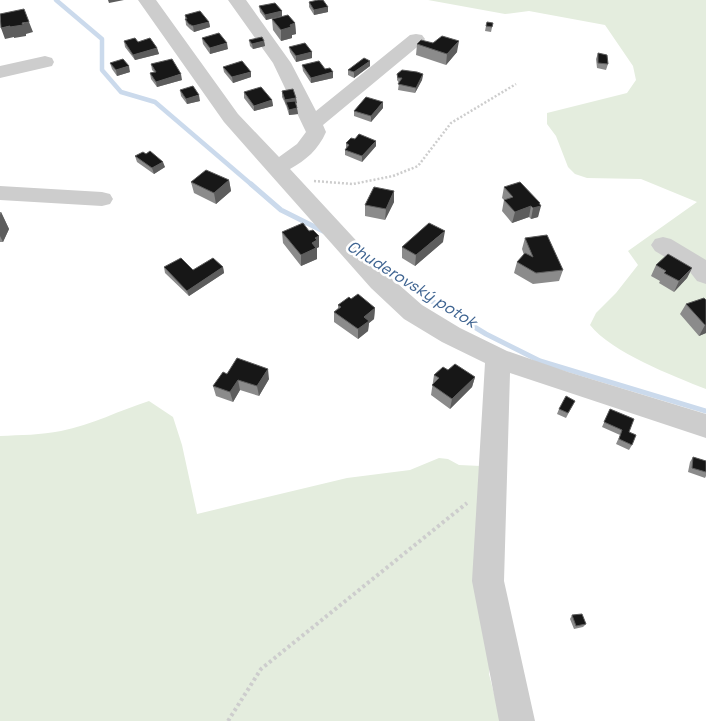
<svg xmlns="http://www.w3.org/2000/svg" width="706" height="721" viewBox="0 0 706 721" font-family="'Space Grotesk',sans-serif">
<rect width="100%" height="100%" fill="#fff"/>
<path fill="#e4edde" d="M428 0H706V389C673 376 611 352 590 325L596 313 616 293 638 265 628 251 697 202 641 179 587 178 575 174 568 167 556 136 547 124V113L627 93 636 80 633 66 605 25 529 11 505 14Z
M149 401 173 417 182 445 197 514 347 478 410 470 439 458 448 459 459 465 481 466 492 629 489 674 501 721H0V436C21 435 41 435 61 431 92 425 120 410 149 401Z"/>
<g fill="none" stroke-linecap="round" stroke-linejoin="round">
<path stroke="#cbdaec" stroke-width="4.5" d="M56 0 102 39V70L121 92 155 102 252 185"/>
<path stroke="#cbdaec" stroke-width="5" d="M251 184 281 210 325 232
M366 254 425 297 486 334 540 361 706 411"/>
<path stroke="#cdcdcd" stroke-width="2.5" stroke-dasharray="2 2" stroke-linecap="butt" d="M314 181 353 184 393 176 418 166 451 123 516 84"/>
<path stroke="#cdcdcd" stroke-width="4" stroke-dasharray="3 3" stroke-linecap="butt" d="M228 721 261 669 467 503"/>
<path fill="#cdcdcd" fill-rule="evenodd" d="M138 0H156L238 114 279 157 297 144 306 132 273 63 228 0H246L291 63 316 111 410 35 416 34 422 35 425 39 422 43 323 125 326 132C318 150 306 160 290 169L389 276 422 305 460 328 507 351 568 372 706 414V438L510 373 504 581 535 721H499L472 581 485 363 442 342 404 319 371 288 224 122Z
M45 56 52 58 54 62 52 66 0 78V66Z
M0 186 102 192 110 194 113 199 110 204 102 206 0 200Z
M663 237 671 239 706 260V284L697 281 690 272 655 251 651 245 655 239Z"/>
</g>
<path fill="#8b8b8b" d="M309 2 328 7V12L314 15 309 7Z
M259 6 282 11V16L295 23 296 34 292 35V38L281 41 273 30 272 19 274 18 266 20 260 12Z
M185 15 209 22 210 27 194 32 190 29 186 25Z
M493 23 491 32 485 31 486 26Z
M202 38 228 49 210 54 203 44Z
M249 40 264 41 265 46 253 49 250 46Z
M124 41 138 42 157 48 159 54 135 60 125 47Z
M417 44 457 52 446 65 416 55Z
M289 47 312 52V58L296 62 290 52Z
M598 53 608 64 606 70 597 68 596 59Z
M370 61V66L354 78 348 75V70Z
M110 63 130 72 117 76 112 69Z
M151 64 182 80 157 87 151 79 150 73 154 72 152 70Z
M302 65 325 69 333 72V78L311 83 303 71Z
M223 67 251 77 233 83 224 72Z
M397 74H423L422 80 415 93 398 90 399 83 397 80Z
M180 90 200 101 187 104 181 96Z
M282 91 297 103 296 104 298 114 289 115 286 105 282 97Z
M244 92 272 100 273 106 254 111 244 98Z
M383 108 371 122 354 116V111Z
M346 143 376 146 362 162 345 155V150L346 148Z
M146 154 165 167 154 174 137 162 135 156Z
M229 180 231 191 216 204 194 193 191 182Z
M504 187 540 203 538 217 531 219 529 217 512 223 502 211 504 200 502 198Z
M394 191V202L385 220 365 216V205Z
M0 212H1L9 229 3 242H0Z
M309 231 319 236V247L317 248V259L301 266 283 243 282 232Z
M525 238 563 270 559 281 533 284 514 273 517 262 524 255 522 249Z
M443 242 415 266 402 258V247Z
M656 265 692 268 687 278 674 292 659 283 660 281 651 276Z
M164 267 193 270 223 267 224 273 189 296 165 273Z
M351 299 375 308 374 319 369 323 368 331 358 339 334 322V312L338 308V305Z
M706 300V333L699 336 680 314 686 304Z
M448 370 475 377 472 387 450 409 431 395 434 375Z
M227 374 269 379 259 396 240 390 233 402 216 396 213 386Z
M575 401 566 418 557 414 559 409Z
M610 409 629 432 632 445 629 450 616 444 620 435 602 427Z
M693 457 706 461V476L705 478 688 472 690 462Z
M572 615 586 624 583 627 574 629 570 619Z"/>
<path fill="#5d5d5d" d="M108 0H124L109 3Z
M328 7V12L314 15V10Z
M282 11V16L266 20 265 15Z
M29 22 33 32 26 34V36L14 38V37L5 39 1 28Z
M209 22 210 27 194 32 193 26Z
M295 23 296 34 292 35V38L281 41V30L290 25Z
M264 41 265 46 253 49 252 44Z
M459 41 457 52 446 65 447 54Z
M227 43 228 49 210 54V48Z
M157 48 159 54 135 60 133 55Z
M312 52V58L296 62V56Z
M370 61V66L354 78V72Z
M129 66 130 72 117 76 116 70Z
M251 72V77L233 83 232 77Z
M333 72V78L311 83V78Z
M181 74 182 80 157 87 156 82Z
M423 74 422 80 415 93 416 88Z
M199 95 200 101 187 104 186 99Z
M296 98 297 103 287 105 286 102V106L285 100Z
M272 100 273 106 254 111V106Z
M383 102V108L371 122V116Z
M297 108 298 114 289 115V110Z
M376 141V146L362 162V156Z
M163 162 165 167 154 174 152 168Z
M229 180 231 191 216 204 214 193Z
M394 191V202L385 220 386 209Z
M539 203H540L539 206H541L538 217 531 219 533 208Z
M531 206 529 217 512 223 515 212Z
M1 212 9 229 3 242 0 236V215Z
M445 231 443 242 415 266 416 255Z
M319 236V247L317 248V259L301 266V255L312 243 315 238Z
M223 267 224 273 189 296 187 291Z
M692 268 687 278 674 292 679 281Z
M375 308 374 319 369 323 368 331 358 339V329L364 317Z
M705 325H706V333L699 336Z
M268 369 269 379 259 396 257 386Z
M475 377 472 387 450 409 452 399Z
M238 380 240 390 233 402 230 392Z"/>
<path fill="#171717" stroke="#5d5d5d" d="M318 0H323L328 7 314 10 309 2Z
M275 3 282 11 265 15 259 6Z
M24 9 29 22 22 23 23 25 10 27V26L1 28 0 14Z
M200 11 209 22 193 26 189 24 185 19H187L185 15Z
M288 15 295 23 290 25 291 27 281 30 272 19Z
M487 22 493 23 492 27 486 26Z
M219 33 227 43 210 48 202 38Z
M442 36 459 41 447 54 417 44 421 40 433 43Z
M262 37 264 41 252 44 249 40Z
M135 38 138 42 150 38 157 48 133 55 124 41Z
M305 43 312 52 296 56 289 47Z
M598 53 607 55 608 64 598 63Z
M364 58 370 61 354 72 348 70Z
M123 59 129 66 116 70 110 63Z
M172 59 181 74 156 82 150 73 156 72 151 64Z
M242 61 251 72 232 77 223 67Z
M319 61 325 69 330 68 333 72 311 78 302 65Z
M402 70 417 72 423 74 416 88 398 84 402 78H398L397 74Z
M193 86 199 95 186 99 180 90Z
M261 87 272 100 254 106 244 92Z
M293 89 296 98 285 100 282 91Z
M366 97 383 102 371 116 354 111Z
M295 101 297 108 289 110 286 102Z
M359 134 376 141 362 156 345 150 349 145 346 143 351 138 355 139Z
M150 151 163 162 152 168 135 156 143 152 146 154Z
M206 170 229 180 214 193 191 182Z
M520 182 540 203H539L541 206 533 208 531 206 515 212 504 200 513 197 504 187Z
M374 187 394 191 386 209 365 205Z
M303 223 309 231 313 230 319 236 315 238 317 240 312 243 316 248 301 255 282 232Z
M429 223 445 231 416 255 402 247Z
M547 235 563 270 536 273 517 262 525 253 533 257 525 238Z
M668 254 692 268 679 281 664 273 666 271 656 265Z
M181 258 193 270 213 258 223 267 187 291 164 267Z
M358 294 375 308 364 317 369 321 358 329 334 312 341 307 338 305 349 297 351 299Z
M704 298 706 300V325H705L686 304Z
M237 358 268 369 257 386 238 380 230 392 213 386 223 372 227 374Z
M455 364 475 377 452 399 432 385 439 378 434 375 443 367 448 370Z
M566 396 575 401 568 413 559 409Z
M610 409 634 419 629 432 636 435 632 445 619 439 622 430 604 422Z
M693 457 706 461V472L692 468Z
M582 614 586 624 576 626 572 615Z"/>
<g text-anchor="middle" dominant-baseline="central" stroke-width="5" stroke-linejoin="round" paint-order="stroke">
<g font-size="16" font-style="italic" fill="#3f6491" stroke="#fff">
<text transform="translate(412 284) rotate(32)">Chuderovský potok</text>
</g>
</g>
</svg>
